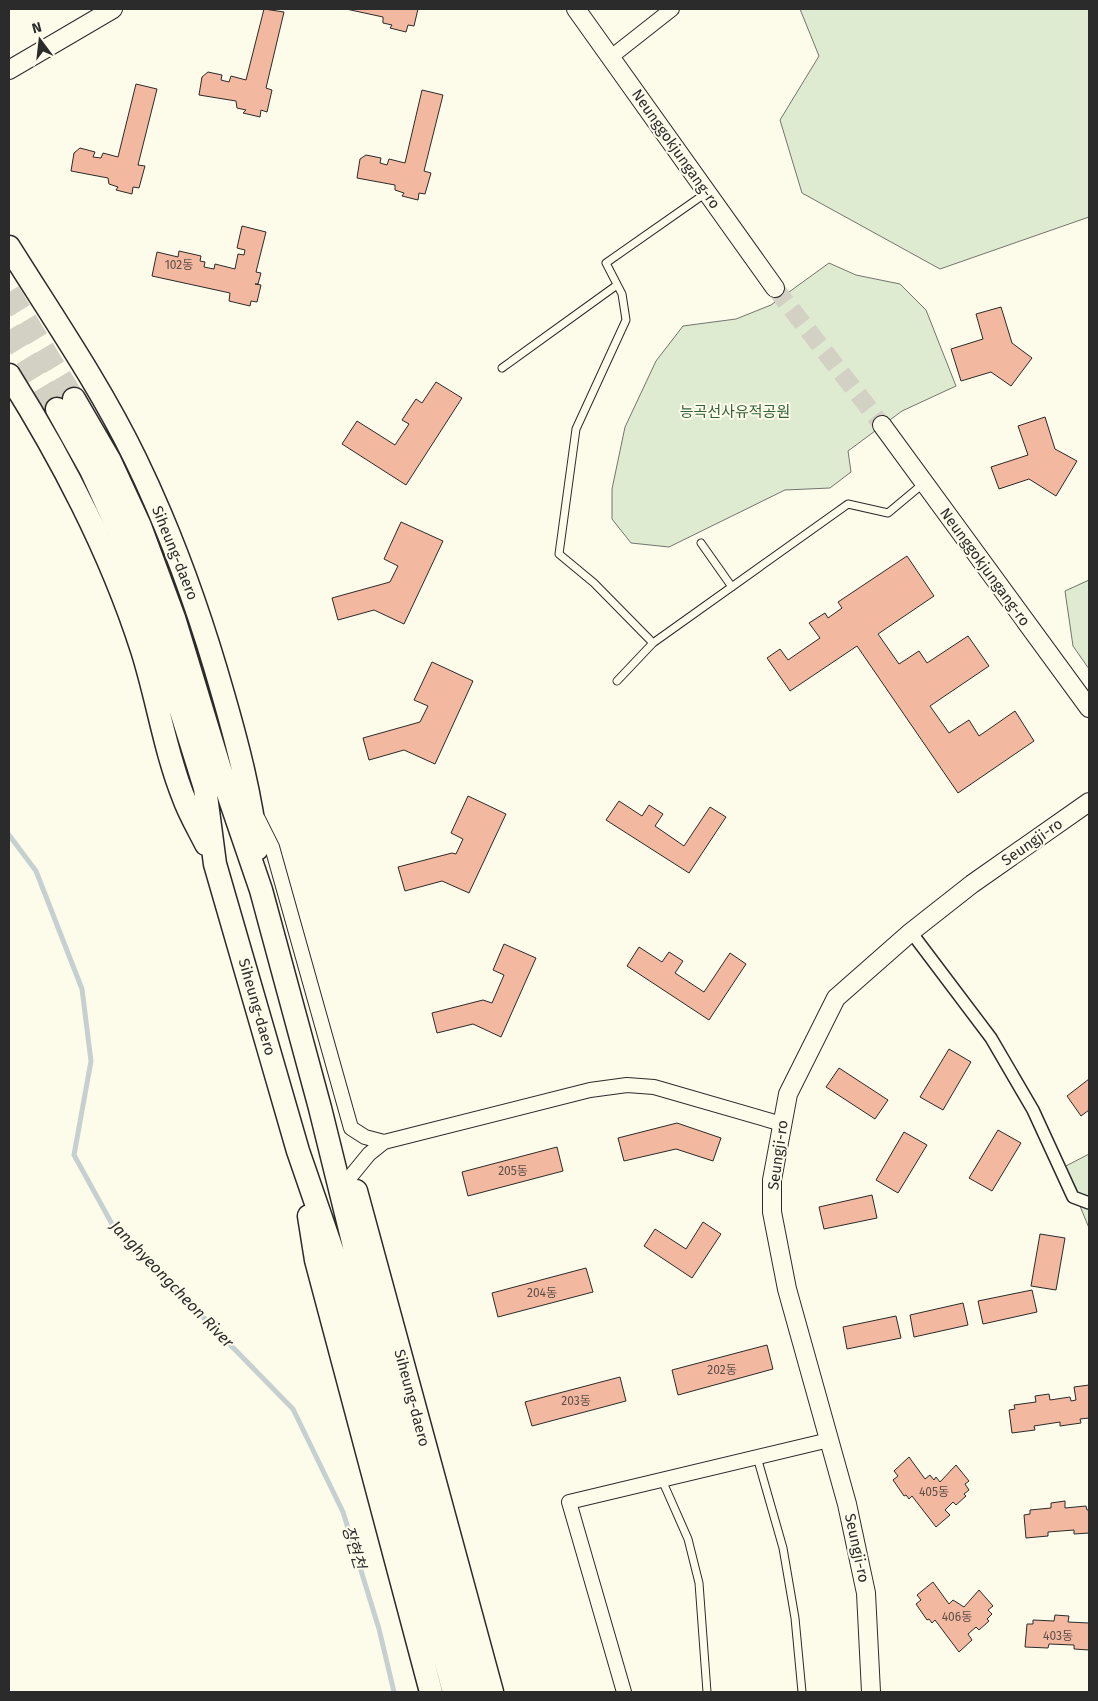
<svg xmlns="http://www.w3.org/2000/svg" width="1098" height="1701" viewBox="0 0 1098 1701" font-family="'Fira Sans','Noto Sans KR',sans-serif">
<rect width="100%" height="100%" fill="#fdfbea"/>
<path fill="#deebd1" stroke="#74746e" d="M800 9H1089V217L940 269 802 193 780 120 819 56Z
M829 263 856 275 900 284 926 310 956 386 902 411 848 451 851 472 830 488 785 490 669 547 631 543 612 519V489L625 427 656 361 683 326 736 319 771 305Z
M1089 580V669L1073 646 1065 591Z
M1089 1154V1228L1064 1167Z"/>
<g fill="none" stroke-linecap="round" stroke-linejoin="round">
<path stroke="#c7d0d0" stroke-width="5" d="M9 835 36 871 82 989 91 1061 74 1155 112 1224 293 1409 343 1512 379 1629 394 1692"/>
</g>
<path fill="#f2b8a0" stroke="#2b2b2b" d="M264 9 284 12 266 88 272 90 267 112 261 110 260 117 243 113 246 110 237 108 236 101 199 95 202 77 208 72 222 75 221 80 229 82 231 76 246 80Z
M346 9H418L414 26 408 25 406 32 390 28 392 25 383 23V17Z
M136 84 157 89 138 165 145 166 139 188 133 187 132 194 116 190 118 187 109 184 108 178 71 171 74 153 80 148 95 152 93 157 101 158 103 153 118 157Z
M422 90 443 95 424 171 431 173 425 194 419 193 418 200 402 196 404 193 395 190V185L357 178 360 159 366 155 381 158 380 163 387 165 389 159 405 163Z
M242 226 266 232 256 272 261 273 258 284H255L261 285 257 302 251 301 250 306 229 301 230 293 152 276 157 252 178 257 179 251 201 256 200 261 205 262 204 267 214 269 215 264 235 269 238 254 244 255 245 250 237 248Z
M1001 307 1012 343 1032 358 1011 386 991 372 961 381 951 349 983 339 976 314Z
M436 382 462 398 406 485 342 444 357 421 395 445 409 424 402 420 416 399 422 403Z
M1045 417 1055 449 1077 461 1056 496 1029 479 999 489 991 467 1028 455 1018 426Z
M401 522 443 541 404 624 374 610 338 620 332 598 390 582 398 566 384 559Z
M907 556 934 596 878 634 899 664 919 651 927 663 968 636 989 666 930 706 949 733 969 720 979 736 1015 711 1034 741 958 793 857 646 790 691 767 658 780 649 788 660 820 638 809 623 825 613 828 618 842 608 838 602Z
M432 662 473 681 435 764 404 750 369 760 363 738 420 722 428 706 414 700Z
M468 796 506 814 469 893 442 881 405 891 398 867 452 853 456 854 463 839 451 833Z
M619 801 642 816 649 805 663 814 655 826 684 846 710 807 726 817 689 873 606 820Z
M504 944 536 958 501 1037 473 1024 437 1033 432 1013 483 1000 492 1003 504 975 493 970Z
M639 947 662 962 669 952 683 961 675 973 704 992 730 953 746 964 709 1020 627 966Z
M949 1049 971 1062 943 1110 920 1097Z
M839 1068 888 1100 875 1119 826 1087Z
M1089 1079V1110L1081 1116 1067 1096Z
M677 1123 721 1138 713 1161 676 1149 624 1161 618 1138Z
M998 1130 1021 1143 992 1191 969 1178Z
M904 1132 927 1145 898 1193 876 1180Z
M557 1147 563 1171 468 1196 462 1172Z
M872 1195 877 1218 824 1229 819 1207Z
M703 1222 721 1234 692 1278 644 1246 655 1229 686 1249Z
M1040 1234 1065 1238 1056 1290 1031 1286Z
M586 1268 593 1292 498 1317 492 1293Z
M1032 1290 1037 1312 983 1324 978 1301Z
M963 1303 968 1325 914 1337 910 1315Z
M896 1316 901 1338 847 1349 843 1327Z
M767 1345 773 1369 678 1395 672 1370Z
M620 1377 626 1401 532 1426 525 1402Z
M1089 1385V1418L1080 1419 1081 1423 1060 1426V1422L1034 1426 1035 1430 1012 1433 1009 1410 1015 1409 1014 1405 1036 1402 1035 1396 1049 1394 1050 1400 1070 1397 1071 1401 1076 1400 1074 1387Z
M909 1457 925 1479 930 1475 934 1480 936 1477 940 1482 956 1465 969 1481 965 1484 969 1490 964 1494 966 1496 956 1505 953 1502 945 1510 950 1515 936 1527 912 1496 909 1499 906 1495 904 1496 893 1480 898 1476 894 1471Z
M1065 1501V1508L1086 1506 1087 1510H1089V1533L1074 1534V1530L1048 1532V1536L1026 1538 1024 1515 1030 1514V1510L1051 1508V1503Z
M933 1582 949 1604 953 1600 964 1607 979 1590 993 1606 988 1610 992 1614 987 1619 989 1621 979 1630 976 1627 968 1634 972 1640 959 1652 935 1620 932 1623 929 1619 927 1620 916 1604 921 1600 917 1595Z
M1055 1615 1069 1616 1068 1622 1089 1623V1650L1074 1649V1645L1049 1644 1048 1648 1025 1647 1027 1624H1033V1620L1054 1621Z"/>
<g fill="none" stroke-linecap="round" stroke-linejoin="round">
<path stroke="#d3d1c4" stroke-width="18" stroke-dasharray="18 9" stroke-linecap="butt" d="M775 288 882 425"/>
<path stroke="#d3d1c4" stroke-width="22" stroke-dasharray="22 11" stroke-linecap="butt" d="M9 292 74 399
M9 330 57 409"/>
<g stroke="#2b2b2b" stroke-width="9">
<path id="service" d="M502 368 617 285
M701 543 732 587
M653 643 594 583 559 554 576 429 626 320 622 294 606 263 706 193
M617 681 653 643 848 504 888 513 924 483
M757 1457 783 1548 795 1618 802 1692
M662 1480 688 1539 699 1583 707 1692"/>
</g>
<g stroke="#2b2b2b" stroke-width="14">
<path id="pedestrian" d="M911 932 991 1038 1033 1110 1073 1197 1089 1203"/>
</g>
<g stroke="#2b2b2b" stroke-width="16">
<path id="minor" d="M611 57 672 9
M258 819 272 847 351 1128 365 1137 384 1142 369 1154 351 1176
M384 1142 590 1090 627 1085 654 1087 782 1124
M624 1692 569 1502 829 1440"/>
</g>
<g stroke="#2b2b2b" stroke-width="20">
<path id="tertiary" d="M576 9 775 288
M9 70 113 9
M882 425 1089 708
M871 1692 866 1593 847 1504 787 1289 772 1212V1180L788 1094 836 998 911 932 972 884 1089 802"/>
</g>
<g stroke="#2b2b2b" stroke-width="25">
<path id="primary" d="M9 247C52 316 99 384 135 458 172 534 200 613 223 694 238 746 251 796 257 849
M9 375C63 461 111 553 142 650 157 697 165 751 183 796 189 813 198 828 206 844
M74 399 110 461 140 526 174 618 223 779 261 890 320 1108 358 1262 471 1692
M57 409 91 470 120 533 154 624 205 788 215 864 298 1151 338 1267 454 1692
M356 1191 492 1692
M309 1216 316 1260 431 1692"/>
</g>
<use href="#service" stroke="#fdfbea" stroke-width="7"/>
<use href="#pedestrian" stroke="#fdfbea" stroke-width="11"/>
<use href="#minor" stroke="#fdfbea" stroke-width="14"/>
<use href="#tertiary" stroke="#fdfbea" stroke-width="18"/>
<use href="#primary" stroke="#fdfbea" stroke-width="22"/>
</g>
<g text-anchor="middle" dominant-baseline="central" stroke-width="4" stroke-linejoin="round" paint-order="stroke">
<g font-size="12" fill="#5d4e48">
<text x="179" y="265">102동</text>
<text x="513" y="1171">205동</text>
<text x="542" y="1293">204동</text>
<text x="722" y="1370">202동</text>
<text x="576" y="1401">203동</text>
<text x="934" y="1492">405동</text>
<text x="957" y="1617">406동</text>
<text x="1058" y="1636">403동</text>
</g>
<g font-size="15" fill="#2b2b2b" stroke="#fdfbea">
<text transform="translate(676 149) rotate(55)">Neunggokjungang-ro</text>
<text transform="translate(175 553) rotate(68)">Siheung-daero</text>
<text transform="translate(985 567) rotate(54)">Neunggokjungang-ro</text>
<text transform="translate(1032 842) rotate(-35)">Seungji-ro</text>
<text transform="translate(257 1007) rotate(74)">Siheung-daero</text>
<text transform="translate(778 1155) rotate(-82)">Seungji-ro</text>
<text transform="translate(412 1398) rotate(75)">Siheung-daero</text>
<text transform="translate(857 1548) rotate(78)">Seungji-ro</text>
</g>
<g font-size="15" fill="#34623c" stroke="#fdfbea">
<text x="735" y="412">능곡선사유적공원</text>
</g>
<g font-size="16" font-style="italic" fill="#2b2b2b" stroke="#fdfbea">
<text transform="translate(172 1284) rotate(46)">Janghyeongcheon River</text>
<text transform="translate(354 1547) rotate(73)">장현천</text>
</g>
</g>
<rect width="1098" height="1701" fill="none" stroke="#2b2b2b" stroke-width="20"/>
<g transform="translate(40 40) rotate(345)" stroke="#fdfbea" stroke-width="4" paint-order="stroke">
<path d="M0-4L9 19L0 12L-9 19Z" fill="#2b2b2b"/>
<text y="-8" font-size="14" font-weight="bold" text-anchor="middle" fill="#2b2b2b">N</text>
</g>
</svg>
